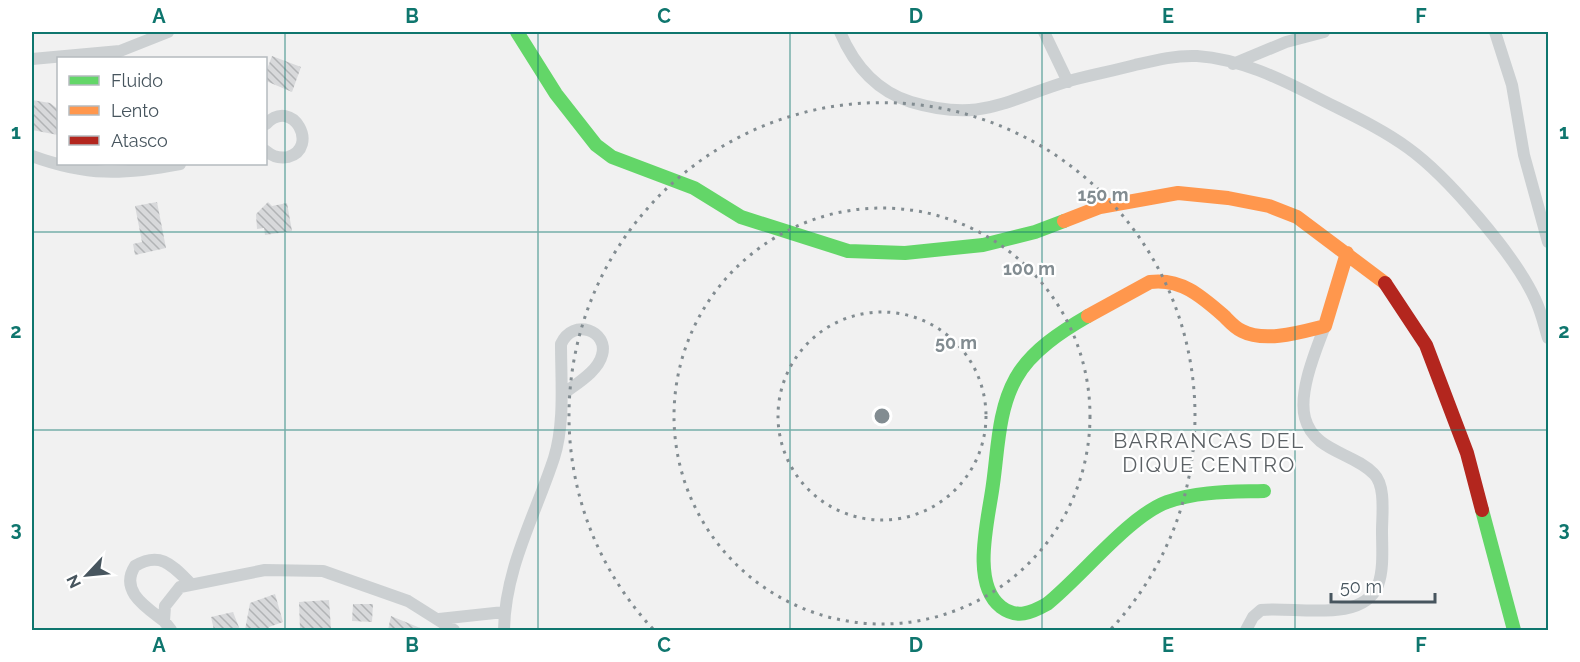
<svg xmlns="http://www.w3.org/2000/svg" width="1580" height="662" viewBox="0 0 1580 662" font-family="Raleway,sans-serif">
<defs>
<pattern id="building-back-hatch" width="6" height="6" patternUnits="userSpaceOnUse" patternTransform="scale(1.5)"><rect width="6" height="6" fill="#d8d9db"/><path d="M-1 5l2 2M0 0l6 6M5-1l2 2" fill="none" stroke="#b1b3b5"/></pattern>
</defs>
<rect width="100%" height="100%" fill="#f1f1f1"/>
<path fill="url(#building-back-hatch)" d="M272 56 301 67 292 92 266 81V72Z
M32 100 50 103 58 109V135L32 130Z
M157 202 166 248 135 255 133 244 142 242 135 206Z
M268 202 272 206 287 203 292 231 265 235 264 228 257 229 256 214Z
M275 594 283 622 269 627 268 630H245L250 603Z
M329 600 331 629 300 630 299 602Z
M353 604H373L372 622 352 621Z
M233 612 240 630H214L211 617Z
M391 616 425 630H388Z"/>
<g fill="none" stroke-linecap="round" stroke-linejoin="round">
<path stroke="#ccd0d2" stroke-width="12" d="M840 32C854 65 876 91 911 102 982 123 1005 100 1069 81 1090 75 1113 71 1135 65 1156 60 1176 55 1197 56 1240 59 1279 78 1316 97 1347 113 1379 127 1408 148 1447 176 1515 255 1535 299 1541 311 1544 325 1548 338
M1044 32 1068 82
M1495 32 1512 85 1524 155 1548 242
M32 59 120 51 168 32
M1233 64 1286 42 1324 32
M266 124C293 96 320 148 288 157 279 159 272 156 266 151
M32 156C87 176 122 175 180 164
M439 619 504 612
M164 621C146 607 119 591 135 566 160 551 172 565 190 583
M171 630 164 621 165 606 180 587 265 570 323 571 408 601 454 630
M504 630C505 568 535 516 554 458 565 423 561 381 561 344 573 317 609 331 602 355 598 372 574 385 562 395
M1246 630 1253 617 1261 610C1294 606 1363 624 1378 585 1384 569 1382 548 1382 531 1382 515 1386 486 1374 474 1353 452 1314 452 1305 418 1298 392 1316 350 1325 326"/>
<path stroke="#63d668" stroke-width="14" d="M517 32 556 94 596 145 612 157 694 188 741 217 848 251 905 253 983 245 1035 232 1064 221
M1088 316C1062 331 1031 351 1016 378 998 410 998 449 993 484 989 517 970 583 1001 607 1017 619 1031 613 1047 604 1082 576 1129 516 1167 502 1198 491 1232 492 1264 491
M1482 510 1514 630"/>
<path stroke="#ff974d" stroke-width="14" d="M1064 221 1100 207 1178 193 1228 198 1269 206 1297 217 1385 283
M1088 316 1150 282C1181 278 1201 296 1224 316 1229 321 1235 328 1242 331 1265 343 1301 332 1325 326L1347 253"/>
<path stroke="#b3261e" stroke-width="14" d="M1385 283 1426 345 1467 453 1482 510"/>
</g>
<path fill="none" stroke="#0f766e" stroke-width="1.5" stroke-opacity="0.55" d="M285 32V630M538 32V630M790 32V630M1042 32V630M1295 32V630M32 232H1548M32 430H1548"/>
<g fill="none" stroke="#828c91" stroke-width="3" stroke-dasharray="3 6">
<circle cx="882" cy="416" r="104"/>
<circle cx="882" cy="416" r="208"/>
<path d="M653 629A313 313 0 1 1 1111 629"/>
</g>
<g text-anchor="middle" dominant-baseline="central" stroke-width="4.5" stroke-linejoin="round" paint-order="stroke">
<g font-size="21" letter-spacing="1.5" fill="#5c6165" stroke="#fff">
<text x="1209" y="440">BARRANCAS DEL<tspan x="1209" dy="24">DIQUE CENTRO</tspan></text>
</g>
</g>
<circle cx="882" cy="416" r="9" fill="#828c91" stroke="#fff" stroke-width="3"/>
<g font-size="18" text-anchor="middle" font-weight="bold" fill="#828c91" stroke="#fff" stroke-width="4.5" stroke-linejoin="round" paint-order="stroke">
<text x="1103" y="201">150 m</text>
<text x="1029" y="275">100 m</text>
<text x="956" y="349">50 m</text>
</g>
<rect width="1580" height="662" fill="none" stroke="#ffffff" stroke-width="66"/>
<rect x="57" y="57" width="210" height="108" fill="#ffffff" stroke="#b5bbbf" stroke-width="1.5"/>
<rect x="69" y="76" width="30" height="9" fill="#63d668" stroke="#b5bbbf" stroke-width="1.5"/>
<text x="111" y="87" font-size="18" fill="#47555e">Fluido</text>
<rect x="69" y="106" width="30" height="9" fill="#ff974d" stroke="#b5bbbf" stroke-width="1.5"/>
<text x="111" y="117" font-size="18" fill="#47555e">Lento</text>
<rect x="69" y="136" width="30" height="9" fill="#b3261e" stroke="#b5bbbf" stroke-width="1.5"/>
<text x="111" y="147" font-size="18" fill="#47555e">Atasco</text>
<g transform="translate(87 575) rotate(244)" stroke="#ffffff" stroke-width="4.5" paint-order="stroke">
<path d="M0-4.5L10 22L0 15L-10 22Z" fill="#47555e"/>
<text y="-9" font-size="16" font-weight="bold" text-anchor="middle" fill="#47555e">N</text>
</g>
<path d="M1331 593v9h104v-9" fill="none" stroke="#47555e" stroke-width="3"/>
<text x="1340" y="593" font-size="18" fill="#47555e" stroke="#ffffff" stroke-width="4.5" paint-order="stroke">50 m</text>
<rect x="33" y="33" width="1514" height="596" fill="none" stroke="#0f766e" stroke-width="2"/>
<g font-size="20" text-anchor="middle" font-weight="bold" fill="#0f766e">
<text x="159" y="23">A</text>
<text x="412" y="23">B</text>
<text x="664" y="23">C</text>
<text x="916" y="23">D</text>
<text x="1168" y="23">E</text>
<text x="1421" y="23">F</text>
<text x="16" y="139">1</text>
<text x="1564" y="139">1</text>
<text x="16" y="338">2</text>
<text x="1564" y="338">2</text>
<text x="16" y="536">3</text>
<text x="1564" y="536">3</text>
<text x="159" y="652">A</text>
<text x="412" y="652">B</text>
<text x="664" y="652">C</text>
<text x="916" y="652">D</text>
<text x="1168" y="652">E</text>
<text x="1421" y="652">F</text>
</g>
</svg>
